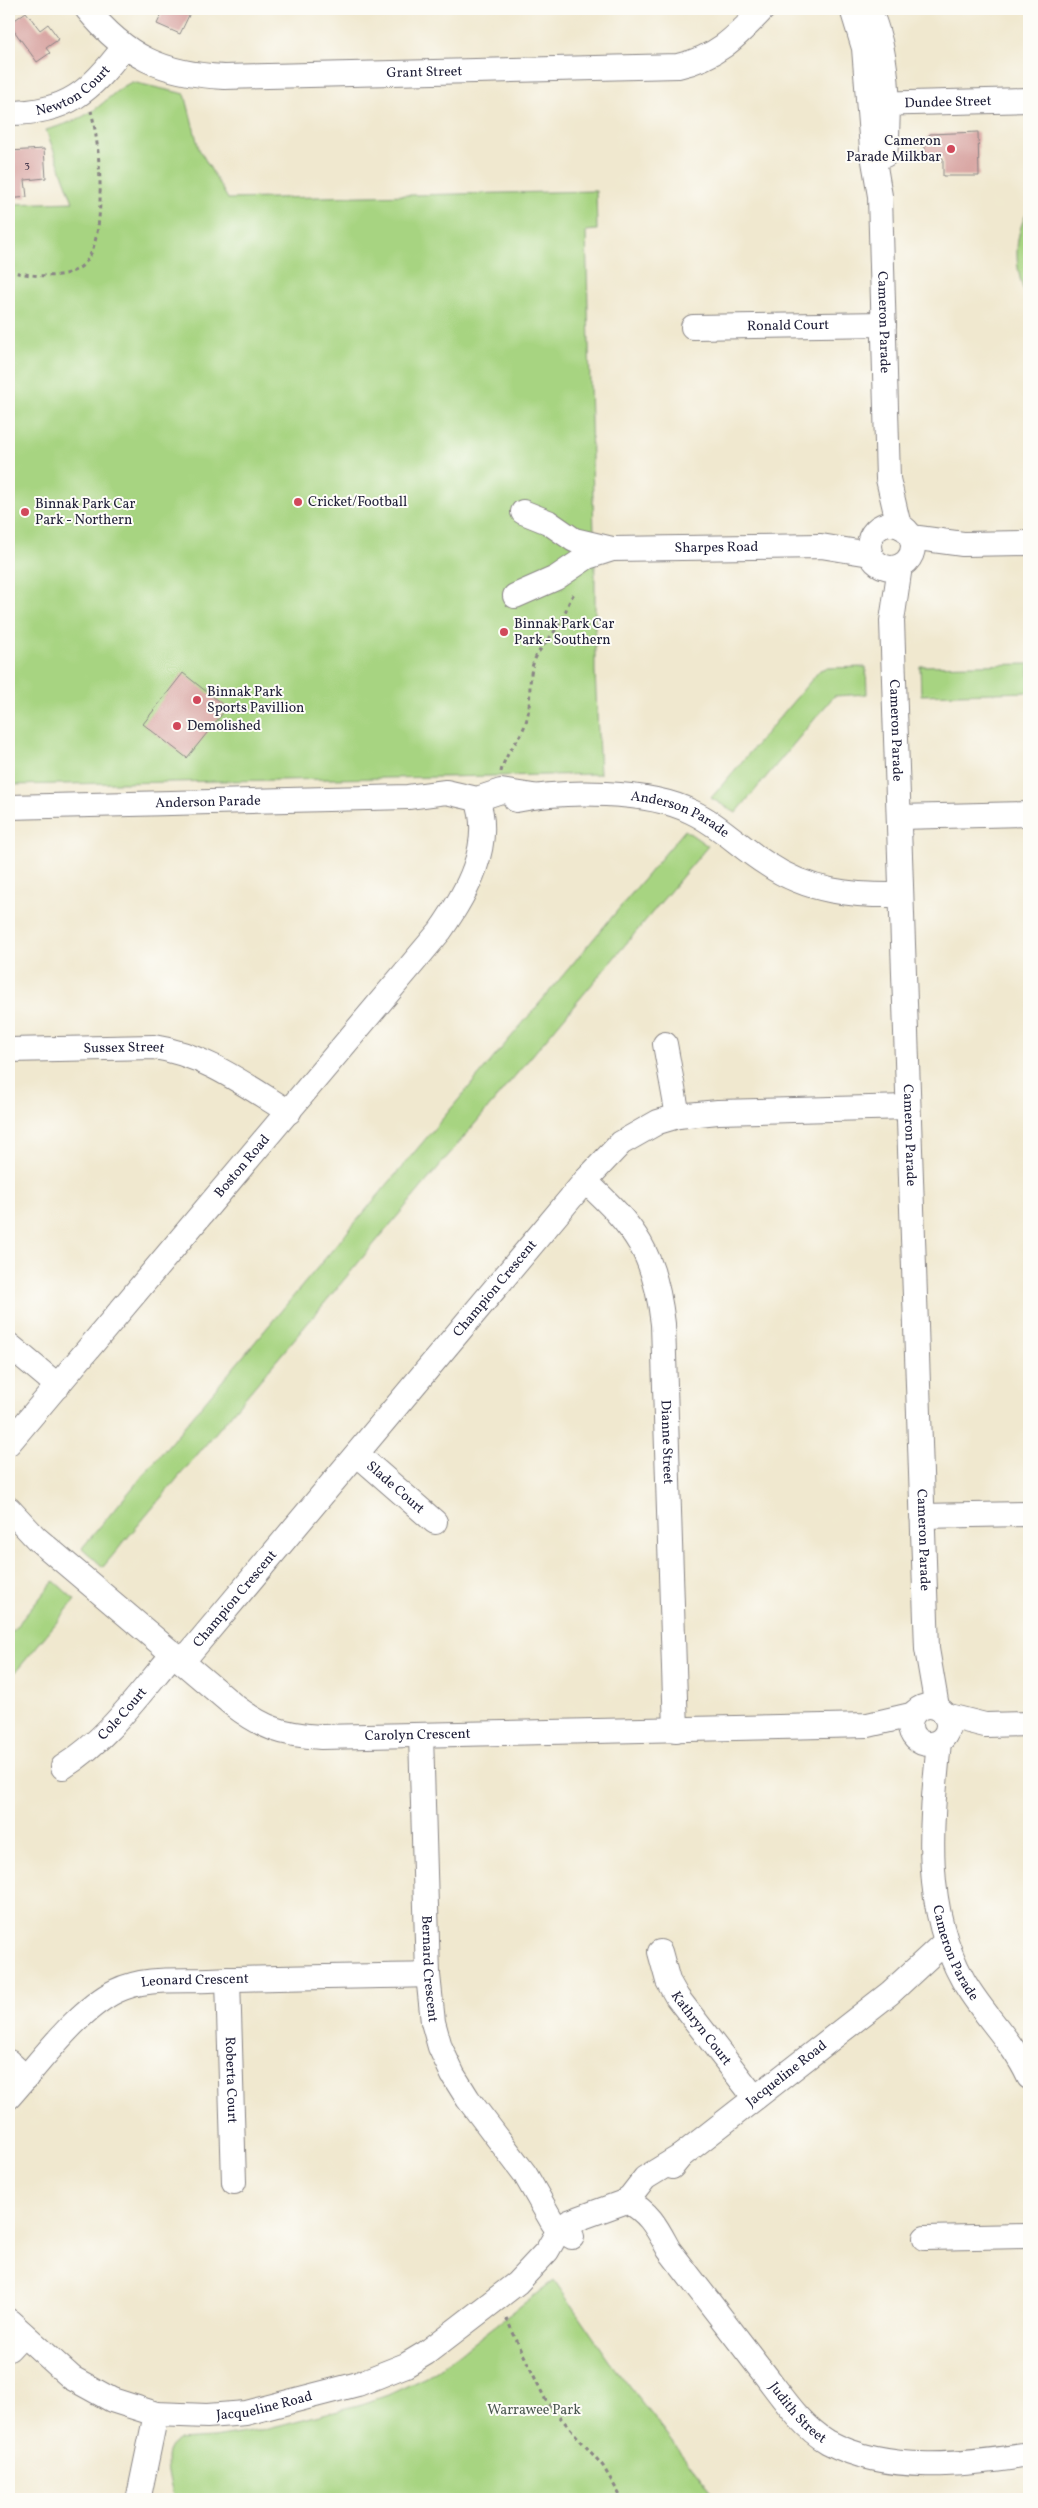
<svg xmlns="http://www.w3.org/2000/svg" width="1038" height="2508" viewBox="0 0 1038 2508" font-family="Vollkorn,serif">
<rect width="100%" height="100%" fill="#fdfcf7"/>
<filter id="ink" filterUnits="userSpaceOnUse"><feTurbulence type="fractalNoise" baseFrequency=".02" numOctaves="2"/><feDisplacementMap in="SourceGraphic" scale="10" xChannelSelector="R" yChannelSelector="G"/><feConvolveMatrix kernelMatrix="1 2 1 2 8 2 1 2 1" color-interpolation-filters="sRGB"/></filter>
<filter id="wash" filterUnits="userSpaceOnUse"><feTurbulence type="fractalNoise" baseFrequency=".0096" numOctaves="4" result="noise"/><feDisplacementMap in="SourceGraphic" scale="20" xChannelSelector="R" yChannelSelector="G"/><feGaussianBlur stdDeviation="1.12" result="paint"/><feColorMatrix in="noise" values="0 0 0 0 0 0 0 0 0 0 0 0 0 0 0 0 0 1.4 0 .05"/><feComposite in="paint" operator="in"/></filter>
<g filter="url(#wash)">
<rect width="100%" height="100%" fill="#f0e8cf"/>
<path fill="#a7d481" stroke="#647b5e" d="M132 82 185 94 199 149 228 199 596 191 597 230 586 231 595 573V672L600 774 9 785V204L73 202 46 130C63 125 79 120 94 110 107 101 116 89 132 82Z
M1029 209V304C1015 273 1011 239 1029 209Z
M1029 664V692L921 695 920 666Z
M866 667 867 694 834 696 736 813 711 798 820 670 826 668Z
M685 830 708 846 103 1567 82 1548Z
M54 1581 75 1600 9 1680V1635Z
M554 2280 609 2360 717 2499H173C172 2482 158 2453 177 2440L213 2438 257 2431 362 2404 388 2395 428 2376 447 2363Z"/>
<g id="blocks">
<path fill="#d69f9c" d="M164 9H192L180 34 157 24Z
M26 12 40 30 48 24 59 39 46 48 50 53 37 62 9 24Z
M978 132 979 176H943V158H925V140L930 134Z
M44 149 46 178 25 180 27 197 9 199V151Z
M183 673 227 708 187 758 143 724Z"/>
</g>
</g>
<g filter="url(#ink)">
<use href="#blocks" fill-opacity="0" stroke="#898585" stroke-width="1"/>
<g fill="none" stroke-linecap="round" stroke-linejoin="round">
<g stroke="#898585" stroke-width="26">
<g id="minor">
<path id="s1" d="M87 9C126 57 163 74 224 77L678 66C718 57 736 37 763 9"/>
<path id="s2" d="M852 9 864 48 872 149 880 196 888 479 899 526"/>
<path d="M869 9C888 51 891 109 885 155"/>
<path id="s3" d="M872 104 1029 100"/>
<path id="s4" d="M9 113C67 113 91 91 124 47"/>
<path id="s5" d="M693 327 884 324"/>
<path id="s6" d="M523 512 548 522 574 540 612 549 821 546 870 554"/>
<circle cx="891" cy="546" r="22"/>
<path d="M911 537 963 544 1029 543"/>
<path id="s7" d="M900 566 892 621 927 1649 937 1707"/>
<path d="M515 596 556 578 587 557 612 549"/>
<path id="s8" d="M516 800C564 790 649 790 692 812 720 825 741 848 767 864 808 892 854 896 901 895"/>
<path id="s9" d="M9 807 408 797 446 792 477 799 501 791 533 796"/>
<path d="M899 817 1029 814"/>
<path d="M665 1044 678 1116"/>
<path id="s10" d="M9 1050 154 1047C206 1055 245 1085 289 1112"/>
<path id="s11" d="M585 1181C636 1228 655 1253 663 1324L676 1730"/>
<path d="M9 1345 58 1386"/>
<path id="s12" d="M9 1443 440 931C466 894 494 845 477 799"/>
<path id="s13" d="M357 1454 435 1522"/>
<path id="s14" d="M9 1509 36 1538 232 1704C263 1728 283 1735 321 1737L868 1725 911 1715"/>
<path d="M922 1516 1029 1514"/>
<path id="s15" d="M183 1661 585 1181 621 1143 658 1122 678 1116 718 1112 908 1107"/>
<circle cx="929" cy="1725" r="19"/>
<path d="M945 1715 985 1725 1029 1724"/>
<path id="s16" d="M421 1735 428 1975 433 2022 440 2047 453 2075 468 2099 525 2174 553 2223 572 2237"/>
<path id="s17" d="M939 1742C931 1823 922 1906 963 1980 982 2014 1012 2040 1029 2077"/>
<path id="s18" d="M63 1767C109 1738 139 1694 174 1653"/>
<path id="s19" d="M660 1952 668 1981 677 1997 755 2098"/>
<path id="s20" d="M228 1979 234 2182"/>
<path d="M9 2062 26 2078"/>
<path id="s21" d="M9 2097C38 2065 77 2010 116 1991 144 1977 179 1981 209 1980 282 1977 355 1977 428 1975"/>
<path id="s22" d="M672 2167 681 2156 890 1993 945 1942"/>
<path id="s23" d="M626 2200C650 2213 656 2226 669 2250 699 2289 729 2328 759 2367 780 2393 799 2425 828 2442 888 2474 965 2465 1029 2455"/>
<path d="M925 2238 1029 2236"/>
<path id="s24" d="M9 2321 72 2378 112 2400 156 2414 207 2416 246 2413 358 2384 406 2365 426 2353 517 2283 547 2251 559 2230 569 2222 624 2202 631 2196 645 2178 681 2156"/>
<path d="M9 2349 23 2334"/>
<path d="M139 2496 156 2414"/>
</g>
</g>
<path stroke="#898585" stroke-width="3" stroke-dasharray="4 4" stroke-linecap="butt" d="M9 271C30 276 65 281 83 265 109 241 100 143 91 111
M501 772C504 755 519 741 525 725 532 706 528 687 532 668 536 649 551 639 560 623 566 613 568 601 575 592
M506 2318 546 2401 603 2466 622 2499"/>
<use href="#minor" stroke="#fff" stroke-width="24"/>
</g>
</g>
<g fill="#d1495b" stroke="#fdfcf7" stroke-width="2">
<circle cx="951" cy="149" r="5"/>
<circle cx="298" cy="502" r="5"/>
<circle cx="25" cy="512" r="5"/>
<circle cx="504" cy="632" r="5"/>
<circle cx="197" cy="700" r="5"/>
<circle cx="177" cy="726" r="5"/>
</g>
<g text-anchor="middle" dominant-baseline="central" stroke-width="4" stroke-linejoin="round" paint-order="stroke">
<g font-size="11" fill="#4f4153">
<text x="27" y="165">3</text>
</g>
<g font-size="14" fill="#22223b" stroke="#fdfcf7">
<text stroke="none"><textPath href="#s1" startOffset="359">Grant Street</textPath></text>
<text stroke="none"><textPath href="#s4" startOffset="70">Newton Court</textPath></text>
<text stroke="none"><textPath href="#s3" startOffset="76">Dundee Street</textPath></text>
<text stroke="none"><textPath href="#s2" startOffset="316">Cameron Parade</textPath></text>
<text stroke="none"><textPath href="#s5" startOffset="95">Ronald Court</textPath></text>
<text stroke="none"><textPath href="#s6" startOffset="202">Sharpes Road</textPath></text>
<text stroke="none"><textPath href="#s7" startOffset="165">Cameron Parade</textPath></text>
<text stroke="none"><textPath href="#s9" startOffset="199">Anderson Parade</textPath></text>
<text stroke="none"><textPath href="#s8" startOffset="168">Anderson Parade</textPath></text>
<text stroke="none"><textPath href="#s10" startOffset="115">Sussex Street</textPath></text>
<text stroke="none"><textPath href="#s7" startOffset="570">Cameron Parade</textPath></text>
<text stroke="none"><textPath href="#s12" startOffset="362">Boston Road</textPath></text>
<text stroke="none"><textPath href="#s15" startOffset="486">Champion Crescent</textPath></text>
<text stroke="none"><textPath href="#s11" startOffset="286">Dianne Street</textPath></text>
<text stroke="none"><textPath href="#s13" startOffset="51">Slade Court</textPath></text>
<text stroke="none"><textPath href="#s7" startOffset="975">Cameron Parade</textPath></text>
<text stroke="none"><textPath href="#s15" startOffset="81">Champion Crescent</textPath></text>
<text stroke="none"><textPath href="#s18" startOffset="80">Cole Court</textPath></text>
<text stroke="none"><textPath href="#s14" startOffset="490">Carolyn Crescent</textPath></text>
<text stroke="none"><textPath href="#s17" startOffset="215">Cameron Parade</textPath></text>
<text stroke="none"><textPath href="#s16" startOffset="234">Bernard Crescent</textPath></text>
<text stroke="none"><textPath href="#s21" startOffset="232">Leonard Crescent</textPath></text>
<text stroke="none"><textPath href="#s19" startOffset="88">Kathryn Court</textPath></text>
<text stroke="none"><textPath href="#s22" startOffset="148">Jacqueline Road</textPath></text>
<text stroke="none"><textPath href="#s20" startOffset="101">Roberta Court</textPath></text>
<text stroke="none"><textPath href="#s24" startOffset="286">Jacqueline Road</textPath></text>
<text stroke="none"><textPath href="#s23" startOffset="275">Judith Street</textPath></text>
</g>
<g font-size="14" fill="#22223b" stroke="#fdfcf7" text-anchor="start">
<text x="941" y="141" text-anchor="end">Cameron<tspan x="941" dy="16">Parade Milkbar</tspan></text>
<text x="308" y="502">Cricket/Football</text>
<text x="35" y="504">Binnak Park Car<tspan x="35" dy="16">Park - Northern</tspan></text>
<text x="514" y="624">Binnak Park Car<tspan x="514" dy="16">Park - Southern</tspan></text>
<text x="207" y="692">Binnak Park<tspan x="207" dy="16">Sports Pavillion</tspan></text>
<text x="187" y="726">Demolished</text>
</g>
<g font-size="14" fill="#4a5750" stroke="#fdfcf7">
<text x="534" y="2410">Warrawee Park</text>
</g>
</g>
<rect width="1038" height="2508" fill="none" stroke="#fdfcf7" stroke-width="30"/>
</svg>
